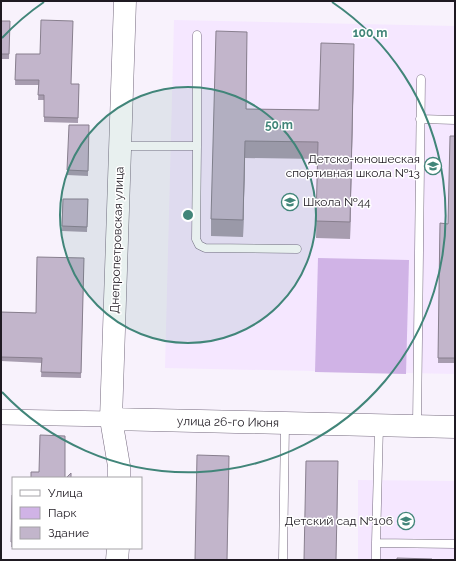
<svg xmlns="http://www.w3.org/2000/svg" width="456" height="561" viewBox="0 0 456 561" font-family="Raleway,sans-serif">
<rect width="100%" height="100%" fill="#f8f2fc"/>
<path fill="#f5e7ff" d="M174 20 455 26V374L165 368Z
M358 480 455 481V560H358Z"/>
<path fill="#d0b3e6" d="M318 258 409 260 406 374 315 372Z"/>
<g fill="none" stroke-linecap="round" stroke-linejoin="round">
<g stroke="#776c80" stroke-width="9">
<path id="lane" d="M420 119 455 120
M121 146H197V35
M197 146 196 239 199 245 205 248 297 249
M417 425 421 79
M376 543 379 426
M283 560 285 424
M376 560V543L455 544"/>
</g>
<g stroke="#776c80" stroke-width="16">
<path id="street" d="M1 417 111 419"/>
</g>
<g stroke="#776c80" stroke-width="23">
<path id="secondary" d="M111 419 455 427
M119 478V466L111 419 125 1
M117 560 118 548"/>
</g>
<use href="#lane" stroke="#fff" stroke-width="8"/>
<use href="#street" stroke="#fff" stroke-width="15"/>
<use href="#secondary" stroke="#fff" stroke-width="22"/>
</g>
<path fill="#a79caf" d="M1 21H10L9 59H1Z
M247 49 246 109 319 110 354 61 350 239 316 238 318 159 245 158 243 237 211 236V219Z
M16 54H40L71 84H79L78 123 44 122V100H38L39 85H15Z
M89 125 88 176 67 175V170Z
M455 136V363H438L440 223 448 224Z
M63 199H88L87 232 62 231Z
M84 258 81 378 41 377 42 363 1 361V312L36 313Z
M12 495H13V547H11Z"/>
<path fill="#887f8e" d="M247 32V49L246 126V109Z
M354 44V61L350 239V222Z
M245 141V158L243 237V220Z
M229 456V478L227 560Z
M338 461V483L336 560Z"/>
<path fill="#c2b5cb" stroke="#887f8e" d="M41 20 73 21 71 84H79L78 118 44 117V95H38L39 80H15L16 54H40Z
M1 21H10L9 54H1Z
M216 31 247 32 246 109 319 110 321 43 354 44 350 222 316 221 318 142 245 141 243 220 211 219Z
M69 125H89L88 171 67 170Z
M450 136H455V358H438L440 223 448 224Z
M63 199H88L87 227 62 226Z
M37 257 84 258 81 373 41 372 42 358 1 357V312L36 313Z
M40 435 65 436V478H31V472H39Z
M197 455 229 456 227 560H195Z
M306 461H338L336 560H304Z
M71 473V478H66Z
M12 495H13V542H11Z
M397 558 432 559V560H397Z"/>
<circle cx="188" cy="215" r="128" fill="#418579" fill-opacity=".12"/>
<g fill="none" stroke="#418579" stroke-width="2">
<circle cx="188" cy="215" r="128"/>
<path d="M2 38A257 257 0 0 1 44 2M332 2A257 257 0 1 1 2 392"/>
</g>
<defs>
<g id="school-ring" transform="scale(0.9)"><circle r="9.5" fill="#fff" stroke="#418579" stroke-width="1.5"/><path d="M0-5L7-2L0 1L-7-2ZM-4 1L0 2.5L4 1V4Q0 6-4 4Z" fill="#418579"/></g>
</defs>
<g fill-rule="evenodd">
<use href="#school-ring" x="433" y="166"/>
<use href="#school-ring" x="290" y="202"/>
<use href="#school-ring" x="406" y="521"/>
</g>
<g text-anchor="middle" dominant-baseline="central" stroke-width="3" stroke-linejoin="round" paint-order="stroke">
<g font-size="12" fill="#1f1a22" stroke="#fff" text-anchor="end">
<text x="420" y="159">Детско-юношеская<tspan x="420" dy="14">спортивная школа №13</tspan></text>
<text x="303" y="202" text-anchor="start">Школа №44</text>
<text x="393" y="521">Детский сад №106</text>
</g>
<g font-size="12" fill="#1f1a22" stroke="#fff">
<text transform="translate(117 240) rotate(-88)">Днепропетровская улица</text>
<text transform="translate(228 422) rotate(1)">улица 26-го Июня</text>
</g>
</g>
<circle cx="188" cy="215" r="6" fill="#418579" stroke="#fff" stroke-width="2"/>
<g font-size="12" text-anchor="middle" font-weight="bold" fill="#418579" stroke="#fff" stroke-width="3" stroke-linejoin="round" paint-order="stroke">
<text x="370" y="37">100 m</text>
<text x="279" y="129">50 m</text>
</g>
<rect width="456" height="561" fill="none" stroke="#1f1a22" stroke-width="4"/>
<rect x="12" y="477" width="130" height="72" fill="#ffffff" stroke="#a5a3a7"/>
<rect x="20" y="490" width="20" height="6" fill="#ffffff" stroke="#a5a3a7"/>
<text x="48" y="497" font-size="12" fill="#1f1a22">Улица</text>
<rect x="20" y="507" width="20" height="12" fill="#d0b3e6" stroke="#a5a3a7"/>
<text x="48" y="517" font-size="12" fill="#1f1a22">Парк</text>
<rect x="20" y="527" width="20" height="12" fill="#c2b5cb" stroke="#a5a3a7"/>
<text x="48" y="537" font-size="12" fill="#1f1a22">Здание</text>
</svg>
